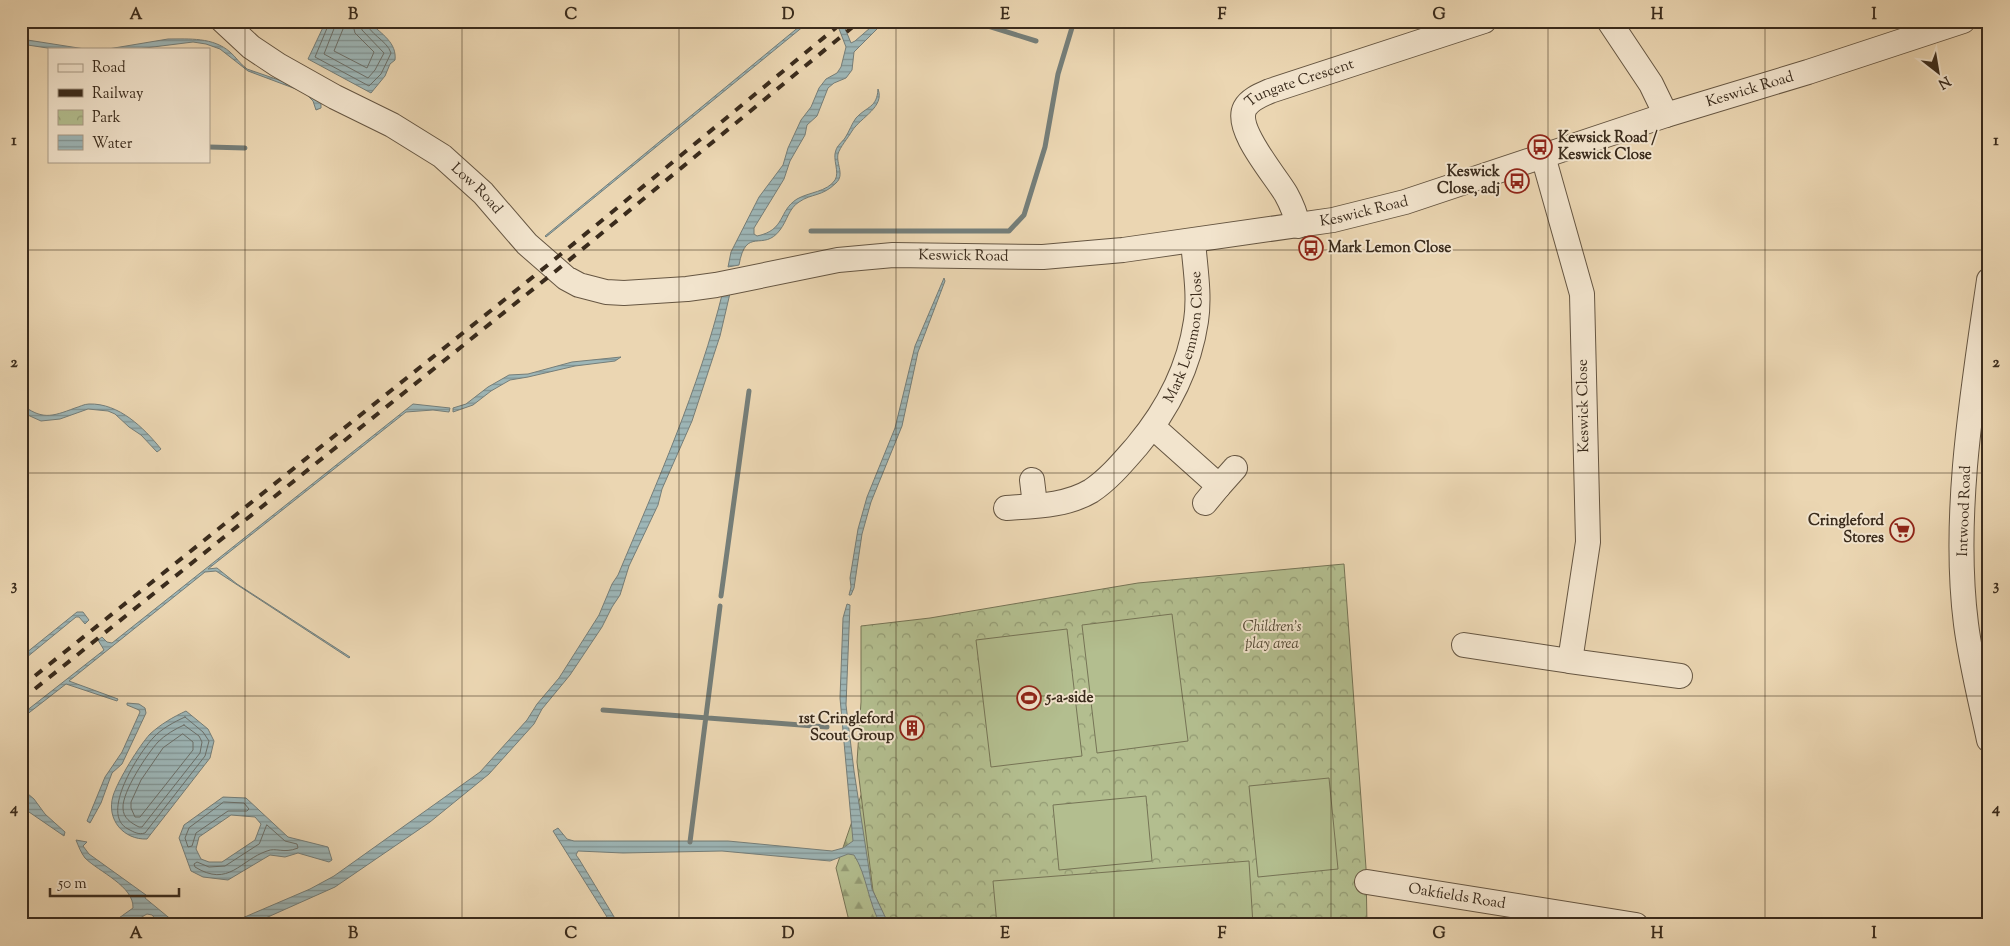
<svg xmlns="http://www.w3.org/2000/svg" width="2010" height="946" viewBox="0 0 2010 946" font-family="'Sorts Mill Goudy',serif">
<defs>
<pattern id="forest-firs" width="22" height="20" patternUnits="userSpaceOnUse" patternTransform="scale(1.25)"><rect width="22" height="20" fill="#b3be8f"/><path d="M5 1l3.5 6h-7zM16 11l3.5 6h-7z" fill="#939b74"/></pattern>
<pattern id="park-crowns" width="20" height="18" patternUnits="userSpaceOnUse" patternTransform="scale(1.25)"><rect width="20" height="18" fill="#b3be8f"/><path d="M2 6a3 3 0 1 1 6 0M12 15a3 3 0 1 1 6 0" fill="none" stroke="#939b74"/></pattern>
<pattern id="water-rules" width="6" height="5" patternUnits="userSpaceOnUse" patternTransform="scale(1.25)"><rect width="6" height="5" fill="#9db6b7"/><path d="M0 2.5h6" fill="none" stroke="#819494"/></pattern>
</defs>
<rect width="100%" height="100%" fill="#ebd6b2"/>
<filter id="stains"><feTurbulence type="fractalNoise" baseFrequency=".004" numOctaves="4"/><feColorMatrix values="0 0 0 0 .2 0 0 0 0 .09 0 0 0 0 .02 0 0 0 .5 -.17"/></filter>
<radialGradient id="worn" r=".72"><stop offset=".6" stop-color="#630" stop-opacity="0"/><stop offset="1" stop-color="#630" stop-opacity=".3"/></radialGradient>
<path fill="url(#forest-firs)" stroke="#767456" d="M869 772 931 925H850L836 868Z"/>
<path fill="url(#park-crowns)" stroke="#767456" d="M1344 564 1366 868 1367 925H888L873 891 857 762 861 702V626L930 618 1138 583Z"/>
<path fill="#b3be8f" stroke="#767456" d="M1172 614 1188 741 1097 753 1082 625Z
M1067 629 1082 756 991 767 976 640Z
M1329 778 1338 869 1258 877 1249 786Z
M1146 796 1152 861 1059 870 1053 805Z
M1249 861 1253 925H997L993 881Z"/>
<path fill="url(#water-rules)" stroke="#757e79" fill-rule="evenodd" d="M326 21 370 23C382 34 397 43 395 60L390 64 385 76 371 93 308 59Z
M806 21H810L546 237 545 236Z
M836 21H842L851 43 855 41 878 21H885L854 52 852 70 846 78 834 83 828 88 817 116 807 125 805 135 790 161 784 179 754 228V234L757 236C786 230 778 211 797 199 809 192 827 192 835 180 840 172 832 159 836 150 837 146 842 142 845 138 849 132 852 123 856 118 867 106 877 108 878 89 885 107 861 117 852 131 848 138 840 147 838 154 836 164 845 175 836 183 822 197 812 193 799 202 789 208 787 221 780 230 763 253 746 225 739 265L728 267 731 252 759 197 783 165 788 148 801 120 811 107 819 88 826 79 837 73 841 67 846 47Z
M21 39 85 49H54L21 44Z
M168 39C189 39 213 37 230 52 236 57 240 64 247 69L302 88 321 101V108L316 110 313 101 304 92 248 71 220 49 206 44 193 42 137 49H108Z
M944 278 945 281 918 352 902 426 871 502 862 534 854 588 851 595H849L851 587 850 578 858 529 867 497 895 428 915 346Z
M731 289 720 336 692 421 662 489 658 505 629 566 620 595 612 607 602 627 570 675 542 709 534 724 489 774 430 822 335 887 250 925H226L310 889 334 876 480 772 527 720 537 704 559 678 599 615 612 584 618 575C657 482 699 389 723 291Z
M621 357 615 361 575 366 528 377 510 380 491 391 473 405 453 412V408L466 404 488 387 509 375 528 374 572 362Z
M21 404C42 420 51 417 75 408 79 407 84 404 89 404 119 403 144 428 161 449L157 452 141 435 129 427 115 414 108 411 88 409 60 419 41 421 21 412Z
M413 404 450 408 449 412 433 410 406 412 208 569 217 568 237 584 350 657 349 658 216 571 205 572 69 681 118 699 117 701 66 684 21 719V715L104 650 98 640 102 637 107 642 112 643Z
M847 604 850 605 846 705 854 771 872 889 889 925H881C868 903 867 875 854 855L848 854 830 861 722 851 623 853 578 851 576 855 579 859 619 925H612L553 831 558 828 567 839 574 841H728L832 851 843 848 853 841 840 698 843 618Z
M77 612H83L89 620 85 624 79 617H76L21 662V657Z
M127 703 139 704 145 708 146 713 122 764 112 773 101 803 90 823 87 821 105 777 122 752 140 712 139 710 127 705Z
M186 711 208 729 214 741 210 758 147 839C124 840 106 820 113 796 118 780 139 746 150 734 161 724 173 717 186 711Z
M21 788 34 799 45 814 65 832 64 836 29 812 21 804Z
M223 797 246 798 288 837 328 847 332 860 329 862 298 853 285 857 270 855 228 880 203 877 191 871 179 838 184 825ZM231 815 255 817 261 824 255 840 222 862H209L201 859 196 849 199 837Z
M76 840 87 842 83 846 89 854 146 895 145 898 173 921 175 925H161L152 915 147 914 128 925H109L133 908C134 886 99 872 85 858 81 853 78 845 76 840Z"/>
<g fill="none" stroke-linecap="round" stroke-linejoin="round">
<path stroke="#6c706a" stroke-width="1" d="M330 21 315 57 369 86 381 74 391 53C387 40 368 34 366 21
M337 21 324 54 368 78 375 70 384 53 362 30 360 21
M344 21 343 29 334 51 367 68 374 52 355 33 352 21
M185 717 203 732 209 741 205 756 145 833C138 835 134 832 128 829 99 814 139 753 153 738 161 729 174 722 185 717Z
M184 725 199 736 202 742 200 753 142 827H139C131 823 123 818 123 808 122 792 147 754 158 742 165 735 175 729 184 725Z
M183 734 193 742V750L140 817H135L131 808V802L141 780 163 748Z
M224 802 244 803 249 809 247 811H228L196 833 192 846 188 847 185 838 189 828Z
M267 825 285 841 297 844 298 848C283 854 276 847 267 851 240 860 229 888 195 867L194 864 197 862 209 867 225 866 259 844Z"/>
<path stroke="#757e79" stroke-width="5" d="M972 21 1036 41
M209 147 245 148
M811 231H1009L1024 215 1045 147 1058 74 1074 21
M721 596 749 391
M603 710 827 727
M690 842 720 606"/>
<g stroke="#665642" stroke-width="26">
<g id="minor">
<path id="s1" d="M223 21 251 47 278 65 335 97 392 125 442 156 483 193 527 244 566 278 579 285 606 292 624 293 687 289 716 285 838 260 893 255 1043 257 1123 250 1333 220 1405 202 1666 115 1808 72 1963 21"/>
<path d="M1609 21 1651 84 1666 115"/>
<path id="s2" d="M1298 226C1296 215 1291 203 1286 194 1275 175 1234 129 1245 108 1250 99 1261 95 1270 91L1484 21"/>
<path d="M1989 280C1973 390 1952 514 1966 624 1971 663 1981 702 1989 740"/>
<path d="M1153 427 1219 486 1205 503"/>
<path d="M1032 480 1035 505"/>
<path d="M1219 486 1235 468"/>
<path id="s3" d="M1006 508C1034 506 1066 506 1091 491 1109 479 1123 462 1137 446 1168 409 1189 368 1196 321 1200 295 1195 267 1193 241"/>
<path d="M1464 645 1570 661 1588 542 1582 294 1543 156"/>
<path d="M1570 661 1680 676"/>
<path id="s4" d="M1367 882 1636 925"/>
</g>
</g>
<use href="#minor" stroke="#f2e4cd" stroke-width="24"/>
<path stroke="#3a2b1c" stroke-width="4" stroke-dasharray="9 9" stroke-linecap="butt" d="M21 687 549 264 844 21
M21 700 557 270 860 21"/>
</g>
<path fill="none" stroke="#3a2b1c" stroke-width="1" stroke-opacity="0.55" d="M245 21V925M462 21V925M679 21V925M896 21V925M1114 21V925M1331 21V925M1548 21V925M1765 21V925M21 250H1989M21 473H1989M21 696H1989"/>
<defs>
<g id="bus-ring" transform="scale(1.25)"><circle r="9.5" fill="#f2e4cd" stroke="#8f2418" stroke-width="1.5"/><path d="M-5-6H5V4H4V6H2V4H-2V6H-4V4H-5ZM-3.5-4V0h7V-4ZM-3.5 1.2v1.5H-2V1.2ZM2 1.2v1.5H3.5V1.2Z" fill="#8f2418"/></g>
<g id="supermarket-ring" transform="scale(1.25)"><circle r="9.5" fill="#f2e4cd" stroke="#8f2418" stroke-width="1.5"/><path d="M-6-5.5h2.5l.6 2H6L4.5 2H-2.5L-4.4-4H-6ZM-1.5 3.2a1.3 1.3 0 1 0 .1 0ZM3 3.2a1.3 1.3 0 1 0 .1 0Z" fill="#8f2418"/></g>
<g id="stadium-ring" transform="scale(1.25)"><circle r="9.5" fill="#f2e4cd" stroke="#8f2418" stroke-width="1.5"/><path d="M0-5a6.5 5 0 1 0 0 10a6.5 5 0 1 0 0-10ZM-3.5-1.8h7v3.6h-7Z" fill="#8f2418"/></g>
<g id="building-ring" transform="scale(1.25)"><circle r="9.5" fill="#f2e4cd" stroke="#8f2418" stroke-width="1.5"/><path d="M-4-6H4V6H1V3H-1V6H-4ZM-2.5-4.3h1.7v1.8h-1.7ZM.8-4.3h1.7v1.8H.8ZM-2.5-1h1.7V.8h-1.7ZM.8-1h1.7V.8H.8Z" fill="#8f2418"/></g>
</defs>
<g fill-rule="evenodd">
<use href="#bus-ring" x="1540" y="147"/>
<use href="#bus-ring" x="1517" y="181"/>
<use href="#bus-ring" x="1311" y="248"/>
<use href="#supermarket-ring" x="1902" y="530"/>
<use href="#stadium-ring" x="1029" y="698"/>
<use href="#building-ring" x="912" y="728"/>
</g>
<g text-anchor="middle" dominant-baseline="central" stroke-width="4" stroke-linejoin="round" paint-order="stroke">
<g font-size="15" fill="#3a2b1c" stroke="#f2e4cd">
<text stroke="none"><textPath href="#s2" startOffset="194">Tungate Crescent</textPath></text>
<text stroke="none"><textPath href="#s1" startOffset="1645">Keswick Road</textPath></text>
<text stroke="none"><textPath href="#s1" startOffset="306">Low Road</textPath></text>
<text stroke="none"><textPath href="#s1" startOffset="1240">Keswick Road</textPath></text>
<text stroke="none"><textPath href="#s1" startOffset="836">Keswick Road</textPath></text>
<text stroke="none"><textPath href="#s3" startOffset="274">Mark Lemmon Close</textPath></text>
<text transform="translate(1584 406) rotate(-91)">Keswick Close</text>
<text transform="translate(1965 511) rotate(-88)">Intwood Road</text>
<text stroke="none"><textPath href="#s4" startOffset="91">Oakfields Road</textPath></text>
</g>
<g font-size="15" font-weight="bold" fill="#3a2b1c" stroke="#f2e4cd" text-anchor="start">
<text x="1558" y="138">Kewsick Road /<tspan x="1558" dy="17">Keswick Close</tspan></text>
<text x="1500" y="172" text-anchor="end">Keswick<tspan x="1500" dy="17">Close, adj</tspan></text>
<text x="1328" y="248">Mark Lemon Close</text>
<text x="1884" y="521" text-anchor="end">Cringleford<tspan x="1884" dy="17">Stores</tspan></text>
<text x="1046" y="698">5-a-side</text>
<text x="894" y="719" text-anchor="end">1st Cringleford<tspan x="894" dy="17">Scout Group</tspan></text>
</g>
<g font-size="15" font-style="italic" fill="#524833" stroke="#f2e4cd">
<text x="1272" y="627">Children’s<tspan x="1272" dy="17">play area</tspan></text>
</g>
</g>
<rect width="2010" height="946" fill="none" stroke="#ebd6b2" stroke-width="55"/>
<rect x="48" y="48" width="162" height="115" fill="#f2e4cd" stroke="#a89a86"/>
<rect x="58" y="64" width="25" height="8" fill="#f2e4cd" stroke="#a89a86"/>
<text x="92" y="72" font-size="15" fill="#3a2b1c">Road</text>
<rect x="58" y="89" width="25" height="8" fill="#3a2b1c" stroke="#a89a86"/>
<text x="92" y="98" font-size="15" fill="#3a2b1c">Railway</text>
<rect x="58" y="110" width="25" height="15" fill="url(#park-crowns)" stroke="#a89a86"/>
<text x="92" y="122" font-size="15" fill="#3a2b1c">Park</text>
<rect x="58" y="135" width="25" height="15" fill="url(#water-rules)" stroke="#a89a86"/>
<text x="92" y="148" font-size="15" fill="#3a2b1c">Water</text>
<g transform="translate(1938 72) rotate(149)" stroke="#f2e4cd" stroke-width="4" paint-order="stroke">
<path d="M0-4L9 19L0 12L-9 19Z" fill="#3a2b1c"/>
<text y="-8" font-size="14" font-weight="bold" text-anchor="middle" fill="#3a2b1c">N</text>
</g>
<path d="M50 888v8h129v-8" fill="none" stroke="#3a2b1c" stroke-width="2.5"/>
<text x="58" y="888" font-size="15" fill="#3a2b1c" stroke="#f2e4cd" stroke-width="4" paint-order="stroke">50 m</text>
<rect x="28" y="28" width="1954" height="890" fill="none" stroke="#3a2b1c" stroke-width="2"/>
<g font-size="16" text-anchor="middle" font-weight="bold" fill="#3a2b1c">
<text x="136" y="19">A</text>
<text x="353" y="19">B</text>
<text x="571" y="19">C</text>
<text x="788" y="19">D</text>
<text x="1005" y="19">E</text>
<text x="1222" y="19">F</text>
<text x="1439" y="19">G</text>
<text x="1657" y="19">H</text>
<text x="1874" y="19">I</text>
<text x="14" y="145">1</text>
<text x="1996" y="145">1</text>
<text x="14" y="367">2</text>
<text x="1996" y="367">2</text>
<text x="14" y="590">3</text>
<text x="1996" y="590">3</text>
<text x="14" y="813">4</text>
<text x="1996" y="813">4</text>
<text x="136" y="938">A</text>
<text x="353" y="938">B</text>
<text x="571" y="938">C</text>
<text x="788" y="938">D</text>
<text x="1005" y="938">E</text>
<text x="1222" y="938">F</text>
<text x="1439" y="938">G</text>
<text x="1657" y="938">H</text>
<text x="1874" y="938">I</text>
</g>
<rect width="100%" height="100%" filter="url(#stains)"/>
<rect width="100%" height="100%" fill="url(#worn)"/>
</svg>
